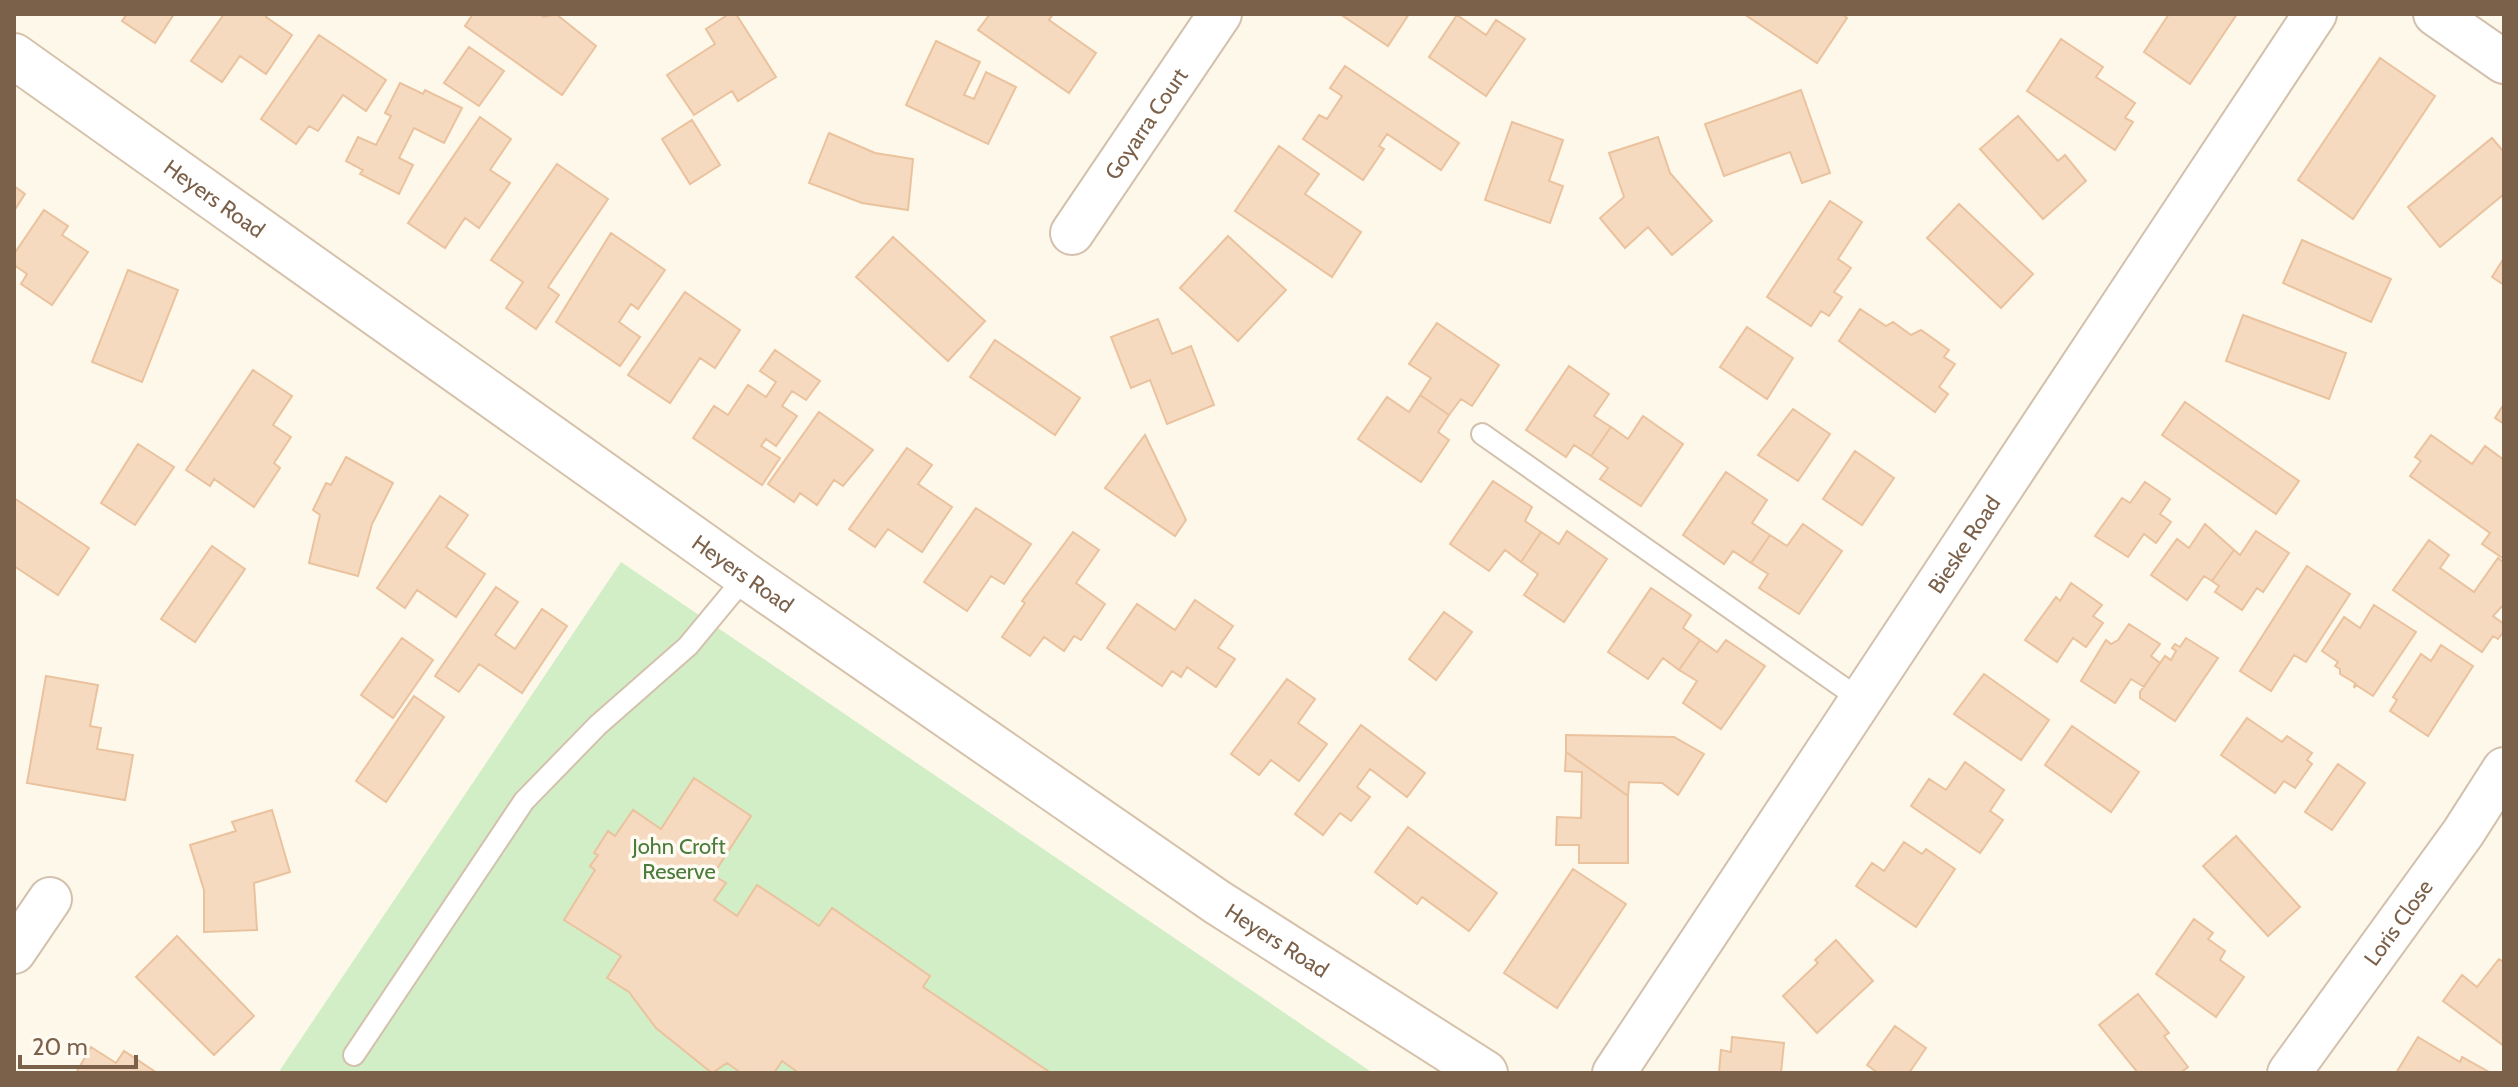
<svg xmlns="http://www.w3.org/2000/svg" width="2518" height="1087" viewBox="0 0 2518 1087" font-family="Cabin,sans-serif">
<rect width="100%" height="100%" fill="#fef8ea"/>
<path fill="#d2eec6" d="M621 562 1373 1073H278Z"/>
<path fill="#f6dabf" stroke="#eac29e" stroke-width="2" d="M127 14H174L155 43 122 21Z
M224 14H268L266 17 292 35 266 74 240 56 222 82 191 61Z
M473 14H539L544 17 556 14 596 46 562 95 465 26Z
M729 14H736L776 77 738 101 732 91 694 115 667 75 715 44 706 29Z
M990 14H1053L1049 20 1096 53 1069 93 978 30Z
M1340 14H1409L1388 46Z
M1749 14H1842L1847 18 1817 63 1747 16Z
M2169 14H2237L2190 84 2144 52Z
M1457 15 1486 35 1496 20 1525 39 1486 96 1429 57Z
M319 35 386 80 366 111 343 95 318 131 309 126 296 144 261 119Z
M2061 39 2103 67 2096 77 2135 103 2125 118 2133 122 2115 150 2027 91Z
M936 41 980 62 964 95 974 99 986 72 1016 87 988 144 906 105Z
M469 47 504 71 479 106 444 83Z
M2380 58 2435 96 2353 219 2298 180Z
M1345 66 1459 143 1441 170 1387 134 1379 146 1384 149 1363 180 1303 139 1319 115 1327 119 1342 96 1330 88Z
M400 83 423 94 425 90 462 108 444 143 414 128 399 158 413 165 399 194 360 174 363 170 346 161 358 137 376 145 391 116 385 113Z
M1801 90 1830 173 1802 183 1790 152 1724 176 1705 124Z
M2018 116 2058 161 2065 155 2086 181 2043 219 1980 149Z
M480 117 511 139 490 170 510 183 479 228 465 218 445 248 408 223Z
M692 120 720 165 690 184 662 139Z
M1512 122 1563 140 1549 181 1563 186 1550 223 1485 200Z
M829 133 875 153 913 159 908 210 862 203 809 183Z
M1658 137 1670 173 1712 221 1672 255 1648 227 1625 248 1600 218 1624 197 1609 153Z
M2492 138 2504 152V194L2440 247 2408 207Z
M1279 146 1319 174 1305 194 1361 232 1332 277 1235 211Z
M557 164 608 199 548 287 559 295 536 329 506 308 523 282 491 260Z
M14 186 25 194 14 211Z
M1830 201 1862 222 1838 259 1851 268 1834 292 1842 297 1829 316 1821 311 1811 326 1767 297Z
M1959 204 2033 274 2001 308 1927 238Z
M44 210 68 226 62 235 88 252 52 305 21 284 27 274 14 265V254Z
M611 233 665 270 638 309 631 304 619 322 640 337 620 366 556 322Z
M1228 236 1286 290 1238 341 1180 288Z
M893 237 985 321 948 361 856 277Z
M2302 240 2391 279 2371 322 2283 283Z
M2504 258V285L2492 277Z
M128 270 178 290 142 382 92 362Z
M685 292 740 330 715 368 700 358 670 403 628 375Z
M1860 309 1886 326 1893 322 1911 335 1921 330 1949 350 1944 357 1955 364 1939 387 1948 394 1935 412 1839 341Z
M2243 315 2346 353 2329 399 2226 361Z
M1158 319 1172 354 1191 346 1214 405 1167 424 1150 380 1131 388 1111 337Z
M1437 323 1499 365 1472 406 1461 399 1449 415 1420 395 1431 378 1409 364Z
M1747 327 1793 358 1767 399 1720 367Z
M995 340 1080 398 1055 435 970 377Z
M775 350 820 381 806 400 792 391 782 406 797 416 776 446 766 439 761 446 780 458 762 485 693 438 714 406 728 415 748 385 766 397 776 382 760 371Z
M1569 366 1609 394 1594 416 1611 427 1591 456 1574 445 1566 457 1526 430Z
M253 370 292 396 273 425 291 437 274 463 280 468 254 507 214 479 210 486 186 470Z
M1420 395 1449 415 1438 432 1449 440 1421 482 1358 439 1387 397 1409 412Z
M2185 402 2299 481 2276 514 2162 435Z
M2504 404V424L2495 418Z
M1793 409 1830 434 1798 481 1758 455Z
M819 412 873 450 843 486 834 480 817 505 800 493 794 502 768 484Z
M1643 416 1683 444 1641 506 1600 479 1608 468 1591 456 1611 427 1628 439Z
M1145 435 1186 520 1175 536 1105 488Z
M2431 435 2472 464 2485 446 2504 460V559L2482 544 2490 533 2410 476 2421 461 2415 457Z
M138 444 174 467 135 525 101 503Z
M907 448 932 465 918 484 952 507 922 552 888 529 875 547 849 529Z
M1855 451 1894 478 1862 525 1823 499Z
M346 457 393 483 372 524 358 576 309 563 320 515 313 510 326 483 331 485Z
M1726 472 1767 500 1752 523 1770 535 1751 563 1733 551 1724 564 1683 535Z
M1493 481 1532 507 1525 521 1541 532 1521 562 1505 550 1489 571 1450 544Z
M2145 482 2170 499 2160 514 2171 522 2156 543 2144 534 2128 557 2095 536 2122 498 2130 503Z
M440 496 468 515 446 547 485 574 456 617 417 590 405 608 377 588Z
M14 498 89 548 58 595 14 566Z
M976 508 1031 544 1004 584 991 576 967 611 924 582Z
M1803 524 1842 551 1799 614 1759 588 1768 574 1751 563 1770 535 1787 546Z
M2205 524 2234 550 2212 581 2204 576 2187 600 2151 575 2177 539 2189 548Z
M1567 531 1607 559 1564 622 1524 595 1538 574 1521 562 1541 532 1559 544Z
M2256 531 2289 553 2263 592 2257 588 2242 610 2215 592 2219 586 2212 581 2234 550 2240 555Z
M1073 532 1099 550 1076 583 1105 604 1081 640 1074 636 1064 651 1044 637 1030 656 1002 637 1025 603 1022 601Z
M2429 540 2449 555 2440 568 2474 592 2498 558 2504 563V604L2493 616 2504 624V631L2498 639 2493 636 2482 652 2393 590Z
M212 546 245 569 195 642 161 619Z
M2307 566 2350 594 2306 662 2294 655 2271 691 2240 671Z
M2071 583 2102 605 2093 616 2103 623 2086 647 2073 638 2057 662 2025 640 2056 597 2060 601Z
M496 587 518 602 495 635 515 649 542 609 567 626 522 693 479 664 459 692 435 676Z
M1651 588 1691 615 1683 628 1700 640 1679 670 1663 658 1648 679 1608 652Z
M1195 600 1233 626 1218 648 1235 659 1216 687 1187 667 1181 677 1172 671 1162 686 1107 648 1137 604 1175 630Z
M2374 605 2416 632 2373 696 2356 685 2354 688 2355 683 2340 674V669L2335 666 2338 662 2322 651 2344 617 2360 628Z
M1444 612 1472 632 1436 680 1409 659Z
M2129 624 2160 644 2151 656 2160 663 2144 687 2131 679 2115 703 2081 681 2106 640 2111 644 2118 640Z
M402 638 433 660 393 718 361 695Z
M2186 638 2218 658 2175 721 2140 698V692L2165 656 2171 660 2176 651 2172 648 2175 644 2180 647Z
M1700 640 1717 652 1726 640 1765 666 1721 729 1683 703 1697 681 1679 670Z
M2441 645 2473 666 2428 736 2390 711 2397 700 2393 697 2421 654 2431 661Z
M1984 674 2049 720 2021 760 1954 714Z
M46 676 98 685 90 726 101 728 97 749 133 755 125 800 27 783Z
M1287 679 1315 699 1298 723 1327 744 1299 781 1271 760 1259 775 1231 754Z
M414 696 444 717 386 802 356 781Z
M2247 718 2282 742 2287 736 2312 753 2307 760 2312 764 2295 788 2284 781 2275 793 2221 755Z
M1361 725 1425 773 1407 797 1370 769 1357 787 1370 797 1351 821 1340 813 1323 835 1295 814Z
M2072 726 2139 772 2111 812 2045 765Z
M1566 735 1674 737 1704 754 1678 795 1662 783 1629 782 1628 796 1566 752Z
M1566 752 1628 796V863H1579V845H1556L1557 817 1581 818 1582 772 1565 771Z
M1965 762 2004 790 1990 811 2003 820 1980 853 1911 806 1929 779 1946 790Z
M2338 764 2365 783 2332 830 2305 812Z
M694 778 751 816 713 875 726 883 714 900 737 916 757 885 819 926 832 908 930 976 923 987 1051 1073H799L782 1061 774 1073H741L727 1063 712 1073 656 1028 629 992 607 978 621 956 564 920 595 870 590 866 598 855 594 853 608 831 615 836 633 810 661 829Z
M272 810 290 872 254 883 257 930 204 932V890L190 845 236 831 232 822Z
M1408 827 1497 893 1469 931 1422 897 1417 904 1375 872Z
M2236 836 2300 907 2268 936 2203 866Z
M1904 842 1922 854 1926 849 1955 869 1916 927 1856 886 1872 863 1884 871Z
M1573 869 1626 904 1557 1008 1504 973Z
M2194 919 2213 933 2208 939 2225 951 2220 960 2244 977 2216 1017 2156 974Z
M177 936 254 1016 214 1055 136 977Z
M1836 940 1873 981 1817 1033 1783 996 1818 963 1815 960Z
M2499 959 2504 962V1046L2443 1001 2462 975 2477 987Z
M2138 994 2169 1033 2164 1036 2188 1067 2180 1073H2138L2099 1025Z
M1895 1026 1926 1048 1909 1073H1878L1867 1065Z
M1732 1037 1784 1043 1781 1073H1719L1721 1050 1731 1052Z
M2418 1037 2460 1062 2462 1057 2489 1072 2396 1073Z
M91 1047 116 1063 124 1051 157 1073H76Z"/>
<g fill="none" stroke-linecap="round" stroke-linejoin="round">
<g stroke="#d3c1ad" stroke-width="24">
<path id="lane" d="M1482 434 1861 700
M354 1055 524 801 598 725 688 646 746 576"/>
</g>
<g stroke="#d3c1ad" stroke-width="46">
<g id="street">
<path d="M2435 14 2504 62"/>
<path id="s1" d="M1072 233 1220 14"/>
<path d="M14 952 50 899"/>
<path id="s2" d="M1614 1073 2315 14"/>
<path id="s3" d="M2289 1073 2463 833 2504 769"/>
</g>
</g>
<g stroke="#d6c2ab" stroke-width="48">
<g id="secondary">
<path id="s4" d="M14 56 746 576 1217 902 1485 1073"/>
</g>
</g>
<use href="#lane" stroke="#fff" stroke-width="20"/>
<use href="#street" stroke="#fff" stroke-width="42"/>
<use href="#secondary" stroke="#fff" stroke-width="44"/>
</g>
<g text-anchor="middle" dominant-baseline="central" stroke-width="7" stroke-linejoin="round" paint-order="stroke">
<g font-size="22" fill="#7c614a" stroke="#fffbf2">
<text stroke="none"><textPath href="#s1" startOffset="132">Goyarra Court</textPath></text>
<text stroke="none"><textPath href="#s4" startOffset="246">Heyers Road</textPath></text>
<text stroke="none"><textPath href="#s2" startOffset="634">Bieske Road</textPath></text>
<text stroke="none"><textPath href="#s4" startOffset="894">Heyers Road</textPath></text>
<text stroke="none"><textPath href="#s3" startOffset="186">Loris Close</textPath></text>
<text stroke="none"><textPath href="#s4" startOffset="1542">Heyers Road</textPath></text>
</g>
<g font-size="22" fill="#4a7c3d" stroke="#fffbf2">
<text x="679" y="846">John Croft<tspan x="679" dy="25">Reserve</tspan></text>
</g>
</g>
<rect width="2518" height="1087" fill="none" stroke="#7c614a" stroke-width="32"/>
<path d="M20 1055v12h116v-12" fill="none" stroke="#7c614a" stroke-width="4"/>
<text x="32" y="1055" font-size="24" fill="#7c614a" stroke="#fffbf2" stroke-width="6" paint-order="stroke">20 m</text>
</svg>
